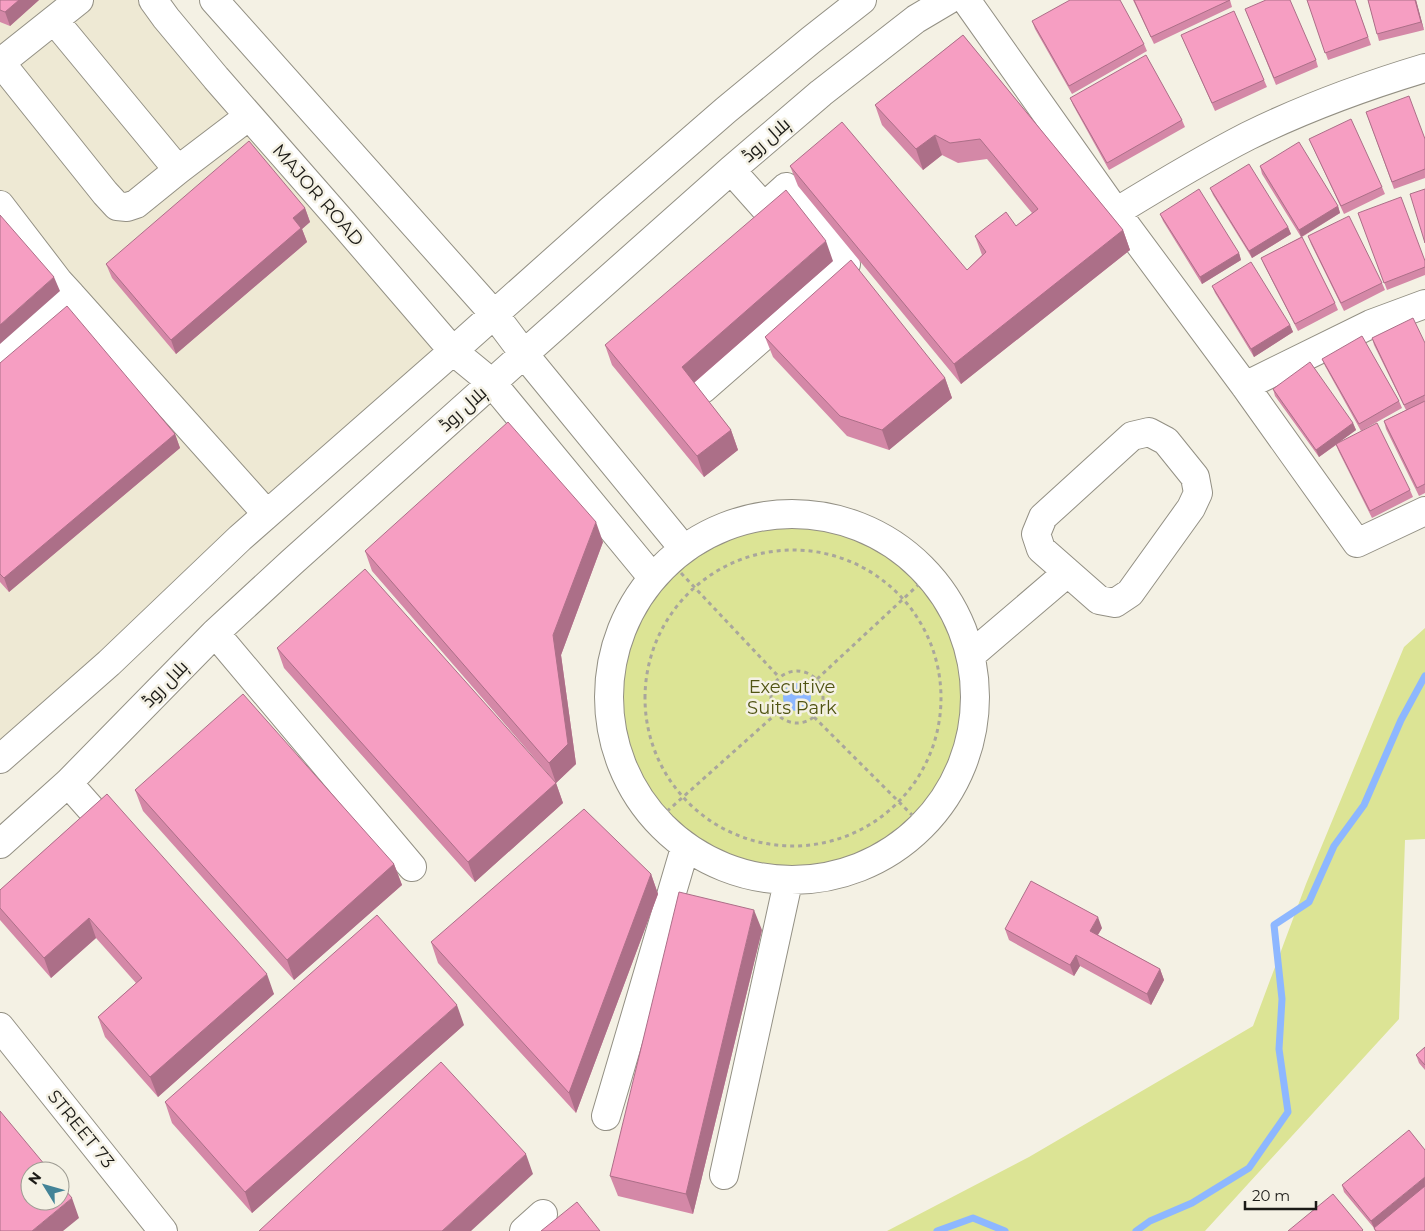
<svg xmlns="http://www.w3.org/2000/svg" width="1425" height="1231" viewBox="0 0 1425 1231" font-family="Montserrat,Cairo,sans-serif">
<rect width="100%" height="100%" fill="#f4f1e4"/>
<path fill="#eee9d4" d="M0 0H158L453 351 0 755Z"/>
<path fill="#dce495" d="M623 697a169 169 0 1 1 338 0a169 169 0 1 1-338 0Z
M1425 628V839L1405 840 1399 1019 1205 1231H887L1029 1157 1253 1026 1306 884 1404 647Z"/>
<path fill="#8db7ff" d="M783 697a14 14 0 1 1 28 0a14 14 0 1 1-28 0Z"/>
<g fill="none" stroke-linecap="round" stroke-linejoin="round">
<path stroke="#8db7ff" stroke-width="7" d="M937 1231 973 1218 1005 1231
M1136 1231 1150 1221 1192 1203 1249 1168 1288 1112 1279 1049 1282 999 1274 925 1309 902 1334 846 1364 805 1401 720 1425 676"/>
<g stroke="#939084" stroke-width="30">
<path id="minor" d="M153 0 166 18 216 78 343 223 453 351 492 383 652 577
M214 0 494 314 524 354 683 548
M966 0 1116 212 1245 386 1357 543 1425 511
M54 20 178 170
M0 63 79 0
M1 63 105 193 117 206 127 207 136 204 178 170 249 116
M0 205 59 282 71 295 0 355
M1116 212C1160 185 1203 159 1248 136 1305 108 1365 86 1425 68
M71 295 267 514
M1245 386 1371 324 1425 304
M703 389 846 264 786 187 764 207 731 170
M1149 432 1166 441 1195 477 1198 493 1191 508 1130 593 1115 603 1099 600 1041 549 1036 534 1043 517 1132 436Z
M609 697a183 183 0 1 1 366 0a183 183 0 1 1-366 0Z
M215 633 412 867
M971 655 1067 573
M0 759 109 663 240 538 453 351 611 210 726 110 811 40 862 0
M68 783 115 836
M0 844 68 783 215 633 292 562 524 354 731 170 821 93 916 19 948 0
M0 1027 163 1231
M606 1116 685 848
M724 1175 788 882
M524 1231 543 1214"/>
</g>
<path stroke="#a9a69c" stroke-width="3" stroke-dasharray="4 4" stroke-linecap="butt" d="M645 698a148 148 0 1 1 296 0a148 148 0 1 1-296 0Z
M681 573 779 677
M771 697a26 26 0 1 1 52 0a26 26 0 1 1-52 0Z
M817 679 930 574
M814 717 923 826
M655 822 777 713"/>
<use href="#minor" stroke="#fff" stroke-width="28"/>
</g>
<path fill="#d488a7" d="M0 0H39L10 26 0 22Z
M1133 0H1230L1232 7 1154 44Z
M1307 0H1355L1371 45 1328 60Z
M1368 0H1416L1424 30 1379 41Z
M1245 9 1316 60 1318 67 1276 85Z
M1032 21 1144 44 1147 51 1072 94 1035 29Z
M963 35 1123 230 1130 250 961 384 798 186 790 166 967 270 982 255 975 236 1016 226 1032 213 987 159 958 163 942 155 923 170 882 125 875 105Z
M1181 35 1264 80 1267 87 1215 111Z
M1070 98 1182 120 1185 127 1109 170 1073 105Z
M1366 112 1425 139V178L1394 189Z
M1309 139 1382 187 1385 194 1344 214Z
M1260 166 1338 206 1340 213 1302 237 1335 303 1338 310 1298 331 1264 265 1261 258 1301 237 1262 174Z
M1210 188 1288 227 1291 234 1252 258 1213 195Z
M305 208 310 222 302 229 307 242 176 354 112 278 106 264Z
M1358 213 1425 261V275L1387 290Z
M1160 214 1239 253 1241 260 1202 284 1163 221Z
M1308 236 1382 283 1385 290 1344 311 1311 244Z
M833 261 694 383 731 430 738 450 704 477 612 365 605 345Z
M1212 286 1290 325 1293 332 1254 357 1215 293Z
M765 337 945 378 952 398 889 450 847 436 773 357Z
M1372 338 1425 343V493L1419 496 1386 429 1384 421 1406 410 1374 345Z
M1322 359 1399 401 1402 408 1361 431 1325 366Z
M0 363 175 434 180 448 9 592 0 582Z
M1273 389 1353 423 1356 430 1338 443 1410 490 1413 497 1372 518 1339 452 1336 445 1319 457 1275 396Z
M603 542 561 655 576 764 556 783 563 803 475 882 284 668 277 648 556 783 372 571 365 551Z
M135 790 394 864 402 885 294 980 143 811Z
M107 794 274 994 158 1097 105 1037 98 1017 136 983 96 938 51 978 0 920V890Z
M651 874 658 894 576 1113 438 963 431 942Z
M1102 928 1098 935 1160 969 1164 980 1151 1005 1080 966 1074 976 1009 940 1005 929Z
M762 930 693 1214 618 1196 610 1176Z
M464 1025 252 1213 172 1123 165 1102Z
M1425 1047V1070L1419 1063 1416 1055Z
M1342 1185 1425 1231H1375L1374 1228 1344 1192Z"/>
<path fill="#ac6f88" d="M19 0H39L10 26 5 12Z
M1415 0H1416L1424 30 1421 22Z
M935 135 942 155 923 170 916 149Z
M1338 206 1340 213 1301 237 1299 230Z
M305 208 310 222 302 229 307 242 176 354 171 340 293 218Z
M1288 227 1291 234 1252 258 1249 251Z
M1123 230 1130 250 961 384 954 364Z
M826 241 833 261 689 387 682 367Z
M1239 253 1241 260 1202 284 1200 277Z
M54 277 60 291 0 344V325Z
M1290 325 1293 332 1254 357 1251 349Z
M945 378 952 398 889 450 882 430Z
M1353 423 1356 430 1319 457 1316 450Z
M731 430 738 450 704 477 697 456Z
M175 434 180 448 9 592 4 578Z
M596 522 603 542 561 655 576 764 556 783 549 763 553 635Z
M556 783 563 803 475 882 468 862Z
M394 864 402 885 294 980 287 960Z
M651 874 658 894 576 1113 569 1093Z
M754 910 762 930 693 1214 686 1194Z
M1098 917 1102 928 1094 941 1090 931Z
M89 918 96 938 51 978 44 958Z
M1076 955 1080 966 1074 976 1070 965Z
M1160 969 1164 980 1151 1005 1147 994Z
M267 974 274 994 158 1097 150 1077Z
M457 1005 464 1025 252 1213 245 1192Z
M526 1154 533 1174 471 1231H442Z
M1425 1177V1187L1374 1228 1371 1221Z
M72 1198 79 1218 63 1231H32Z"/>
<path fill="#f69ec2" stroke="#ac6f88" d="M0 0H19L5 12 0 10Z
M1070 0H1120L1144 44 1069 86 1032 21Z
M1134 0H1230L1151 37Z
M1266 0H1290L1316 60 1274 78 1245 9Z
M1307 0H1355L1368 37 1325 53Z
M1368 0H1415L1421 22 1377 34Z
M1234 11 1264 80 1212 103 1181 35Z
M963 35 1123 230 954 364 790 166 842 122 967 270 986 252 975 236 1006 212 1016 226 1038 209 980 139 950 143 935 135 916 149 875 105Z
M1146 55 1182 120 1107 163 1070 98Z
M1409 96 1425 139V169L1392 182 1366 112Z
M1351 119 1382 187 1341 206 1309 139Z
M249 141 305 208 293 218 301 228 171 340 106 264Z
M1299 142 1338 206 1299 230 1260 166Z
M1249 164 1288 227 1249 251 1210 188Z
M1199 189 1239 253 1200 277 1160 214Z
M1425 189V243L1410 194Z
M786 190 826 241 682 367 731 430 697 456 605 345Z
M1401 197 1425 261V267L1384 283 1358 213Z
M0 215 54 277 0 325Z
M1349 216 1382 283 1341 303 1308 236Z
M1302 237 1335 303 1295 324 1261 258Z
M851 260 945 378 882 430 840 416 765 337Z
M1251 262 1290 325 1251 349 1212 286Z
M67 306 175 434 4 578 0 574V363Z
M1413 318 1425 343V395L1404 405 1372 338Z
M1362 336 1399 401 1359 424 1322 359Z
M1310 362 1353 423 1316 450 1273 389Z
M1425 401V484L1417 488 1384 421Z
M508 422 596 522 553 635 568 744 549 763 365 551Z
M1377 423 1410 490 1370 511 1336 444Z
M365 569 556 783 468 862 277 648Z
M243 694 394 864 287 960 135 790Z
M107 794 267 974 150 1077 98 1017 142 978 89 918 44 958 0 908V890Z
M584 809 651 874 569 1093 431 942Z
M1031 881 1098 917 1090 931 1160 969 1147 994 1076 955 1070 965 1005 929Z
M679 892 754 910 686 1194 610 1176Z
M377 915 457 1005 245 1192 165 1102Z
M1425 1047V1065L1416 1055Z
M441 1062 526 1154 442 1231H259Z
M0 1111 50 1171H30V1201H60V1184L72 1198 32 1231H0Z
M1409 1130 1425 1150V1177L1371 1221 1342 1185Z
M1425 1186V1231H1376L1374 1228Z
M1333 1194 1363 1230 1362 1231H1288Z
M577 1202 600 1231H541Z"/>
<g text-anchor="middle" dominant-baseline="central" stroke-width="5" stroke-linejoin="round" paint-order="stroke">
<g font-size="18" fill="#1b1a16" stroke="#f4f1e4">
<text transform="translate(766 140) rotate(-41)">ہلال روڈ</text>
<text transform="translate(318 195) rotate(49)">MAJOR ROAD</text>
<text transform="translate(463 409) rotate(-42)">ہلال روڈ</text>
<text transform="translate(165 684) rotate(-46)">ہلال روڈ</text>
<text transform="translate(81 1129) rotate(51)">STREET 73</text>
</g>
<g font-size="18" fill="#505413" stroke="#f4f1e4">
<text x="792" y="687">Executive<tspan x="792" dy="21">Suits Park</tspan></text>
</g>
</g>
<g transform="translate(45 1186) rotate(307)"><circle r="24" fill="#f4f1e4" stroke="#9d9b92"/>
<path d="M0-4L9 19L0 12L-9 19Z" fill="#438397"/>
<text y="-8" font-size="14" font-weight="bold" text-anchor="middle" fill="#1b1a16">N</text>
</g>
<path d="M1245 1201v8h71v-8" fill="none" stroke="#1b1a16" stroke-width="2.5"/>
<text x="1252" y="1201" font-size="15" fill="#1b1a16" stroke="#f4f1e4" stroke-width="4" paint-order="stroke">20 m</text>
</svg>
